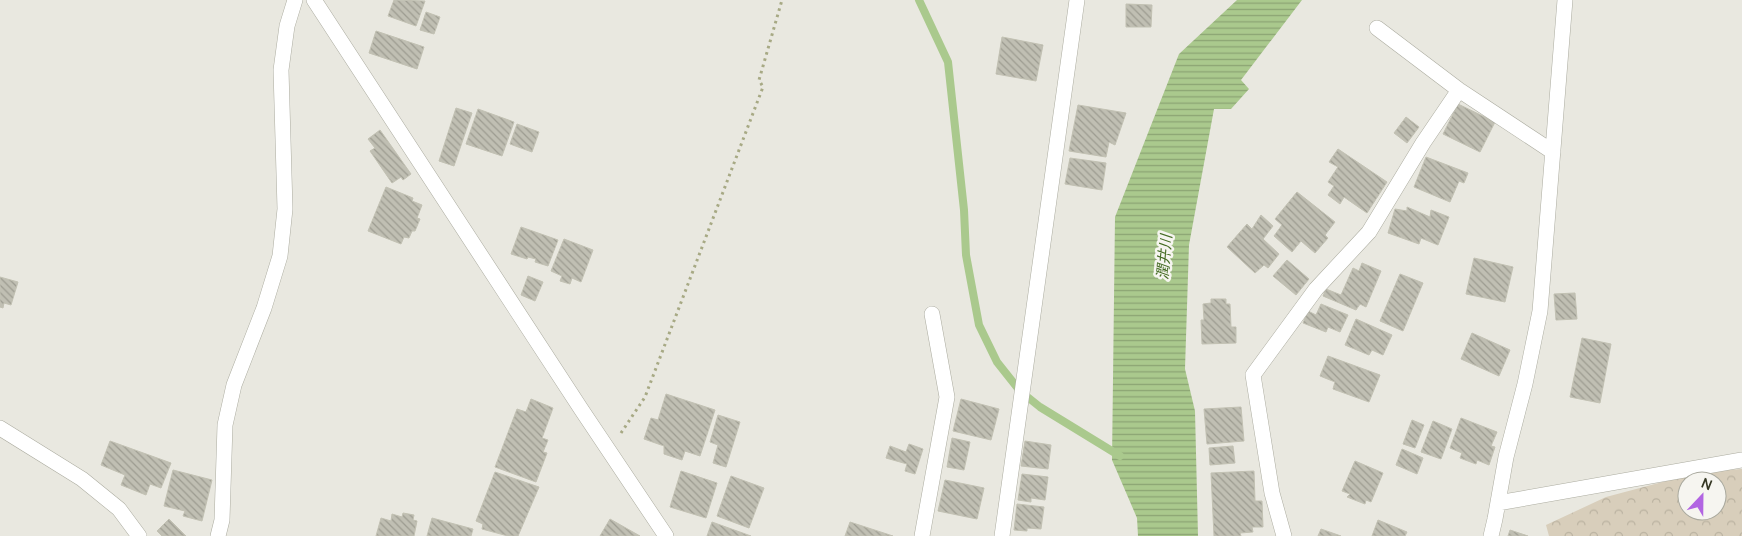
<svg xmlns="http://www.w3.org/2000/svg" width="1742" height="536" viewBox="0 0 1742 536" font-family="Manrope,'Noto Sans JP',sans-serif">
<defs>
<pattern id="forest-crowns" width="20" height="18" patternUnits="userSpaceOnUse" patternTransform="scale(1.25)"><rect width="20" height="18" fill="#d8cebb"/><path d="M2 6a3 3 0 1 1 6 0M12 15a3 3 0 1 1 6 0" fill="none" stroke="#bab2a0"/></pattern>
<pattern id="water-rules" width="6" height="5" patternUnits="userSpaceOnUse" patternTransform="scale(1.25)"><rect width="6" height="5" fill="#aac98d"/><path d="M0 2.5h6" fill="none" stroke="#8ba473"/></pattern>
<pattern id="building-back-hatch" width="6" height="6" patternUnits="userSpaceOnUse" patternTransform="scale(1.25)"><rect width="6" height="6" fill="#c0bfb3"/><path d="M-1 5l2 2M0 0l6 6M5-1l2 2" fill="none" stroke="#9d9c91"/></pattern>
</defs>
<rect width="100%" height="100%" fill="#e9e8e0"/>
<path fill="url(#forest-crowns)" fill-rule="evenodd" d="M1742 469V536H1549L1546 525 1606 497 1700 472ZM1687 481H1717V511H1687Z"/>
<path fill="url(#water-rules)" d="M1237 0H1302L1241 80 1249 89 1231 109H1214L1189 245 1185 369 1195 411 1198 536H1138L1137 518 1112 460 1115 217 1179 54Z"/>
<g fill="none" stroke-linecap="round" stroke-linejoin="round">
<path stroke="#aac98d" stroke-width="8" d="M919 0 948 62 964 210 966 255 979 325 997 362 1020 391 1040 407 1120 456"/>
</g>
<path fill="url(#building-back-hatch)" stroke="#c2c1b3" d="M394 0 425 1 416 26 388 16Z
M1126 4 1152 5 1151 27H1126Z
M426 12 440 17 434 34 420 30Z
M376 31 424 47 417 69 369 53Z
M1002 37 1043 45 1036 81 996 74Z
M1458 104 1495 122 1480 152 1443 134Z
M1078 105 1126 113 1115 145 1109 142 1106 157 1069 151Z
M456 108 472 113 454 166 439 161Z
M478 109 514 122 502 156 466 144Z
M1406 117 1419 127 1407 143 1394 133Z
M517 124 539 132 532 152 510 144Z
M380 130 411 174 403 180 401 177 392 183 370 151 375 148 368 139Z
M1338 149 1387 182 1367 213 1344 197 1340 204 1328 195 1334 186 1328 182 1338 167 1329 162Z
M1426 157 1468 173 1464 183 1459 181 1450 202 1414 187Z
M1070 158 1106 163 1102 190 1065 184Z
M386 187 413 198 412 201 422 205 417 218 420 219 415 231H412L409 238 404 237 401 244 368 231Z
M1297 192 1335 222 1325 235 1328 238 1315 253 1301 241 1292 252 1274 236 1282 225 1275 219Z
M1407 207 1430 217 1431 210 1449 217 1438 245 1421 238 1419 244 1388 233 1395 209 1407 211Z
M1261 215 1273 226 1263 239 1279 254 1268 268 1264 265 1255 273 1227 247 1247 224 1252 229Z
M521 227 558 240 548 266 535 262 536 259 528 257 527 259 511 254Z
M564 239 593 250 581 282 572 278 570 284 560 281 562 276 551 271Z
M1474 258 1513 267 1505 302 1466 294Z
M1287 260 1309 279 1296 295 1273 276Z
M1362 263 1381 271 1366 307 1360 304 1356 310 1323 296 1326 289 1341 295 1353 268 1359 271Z
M1400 274 1423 283 1403 331 1380 321Z
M528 276 543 282 535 301 521 295Z
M0 277 18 282 11 305 4 303 3 308 0 307Z
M1575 293 1577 319 1556 320 1554 294Z
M1211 299H1226V304H1230L1231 327H1236V343L1202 344 1201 320H1204L1203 304 1211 303Z
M1321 304 1348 315 1340 332 1328 327 1326 332 1303 323 1308 311 1316 315Z
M1356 319 1392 335 1383 355 1372 350 1369 355 1345 345Z
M1472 333 1510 350 1499 376 1461 359Z
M1582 338 1611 344 1600 403 1570 397Z
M1328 356 1380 375 1369 402 1333 389 1335 382 1320 376Z
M666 394 715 410 700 456 685 451 682 460 664 454V446L644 439 651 418 658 420Z
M531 399 553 408 542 438 548 440 543 452 547 453 536 482 495 467 517 409 526 412Z
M961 399 999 409 991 440 953 431Z
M1241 407 1244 441 1207 444 1204 409Z
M718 415 740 422 726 467 713 463 718 445 710 442Z
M1461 418 1497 432 1491 446 1495 447 1489 465 1477 460 1476 464 1460 458 1462 453 1450 448Z
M1412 420 1424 425 1415 448 1403 444Z
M1433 421 1452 429 1441 459 1421 452Z
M952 438 970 442 964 470 947 467Z
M110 441 171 463 161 488 150 484 146 495 121 485 125 475 101 465Z
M1025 441 1051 445 1048 469 1021 466Z
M909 444 923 449 915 474 905 471 907 464 886 458 890 446 906 452Z
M1233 446 1235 463 1210 465 1209 448Z
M1402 449 1423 458 1417 474 1396 465Z
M1355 461 1383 473 1371 502 1366 500 1365 504 1347 497 1350 494 1342 491Z
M173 470 212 480 202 521 183 516 185 511 164 506Z
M681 471 717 483 706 518 670 507Z
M1254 471 1255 501H1262L1263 527H1252L1253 532 1240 533 1241 536H1214L1211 473Z
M495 472 539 487 518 536H508L482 529 483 524 476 521Z
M1022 474 1048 477 1045 500 1031 498V502L1018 500Z
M731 476 764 488 749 528 717 516Z
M945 480 984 488 977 519 938 511Z
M1017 504 1044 507 1041 529 1027 528V531L1014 530Z
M403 513 414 515 413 520 417 521 414 536H376L381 518 391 521 392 514 402 517Z
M432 518 473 529 471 536H427Z
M169 519 186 536H162L157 531Z
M610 519 640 536H600Z
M1378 520 1407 532 1405 536H1372Z
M712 522 751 536H707Z
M850 522 893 536H845Z
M1321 529 1341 536H1318Z
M1510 530 1528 536H1508Z"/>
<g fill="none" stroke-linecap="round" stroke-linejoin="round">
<g stroke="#acaca0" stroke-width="16">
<path id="minor" d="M314 0 581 409 666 536
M1377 28 1459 90 1553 152
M0 428 82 479 119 509 139 536
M1498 503 1742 460
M218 536 222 520 225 425 234 385 264 308 280 256 285 209 281 70 287 26 295 0
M922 536 947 397 932 314
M1284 536 1272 493 1253 375 1316 289 1369 232 1423 143 1459 90
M1491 536 1495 519 1506 457 1525 384 1540 311 1565 0"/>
</g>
<g stroke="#acaca0" stroke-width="16">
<path id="tertiary" d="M1002 536 1077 0"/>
</g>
<path stroke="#a7a984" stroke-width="3" stroke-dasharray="2.5 4" stroke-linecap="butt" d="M621 433 645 397 763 87 759 80 782 0"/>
<use href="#minor" stroke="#fff" stroke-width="15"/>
<use href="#tertiary" stroke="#fff" stroke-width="15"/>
</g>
<g text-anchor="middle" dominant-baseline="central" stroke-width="5" stroke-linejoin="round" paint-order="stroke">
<g font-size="15" font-style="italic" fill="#456c24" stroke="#f6f5f0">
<text transform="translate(1164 257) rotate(-85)">潤井川</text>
</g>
</g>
<g transform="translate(1702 496) rotate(22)"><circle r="24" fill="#f6f5f0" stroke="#a9a99e"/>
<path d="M0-4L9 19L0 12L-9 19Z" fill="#b265e2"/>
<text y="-8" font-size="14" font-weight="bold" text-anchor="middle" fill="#353723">N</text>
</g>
</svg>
